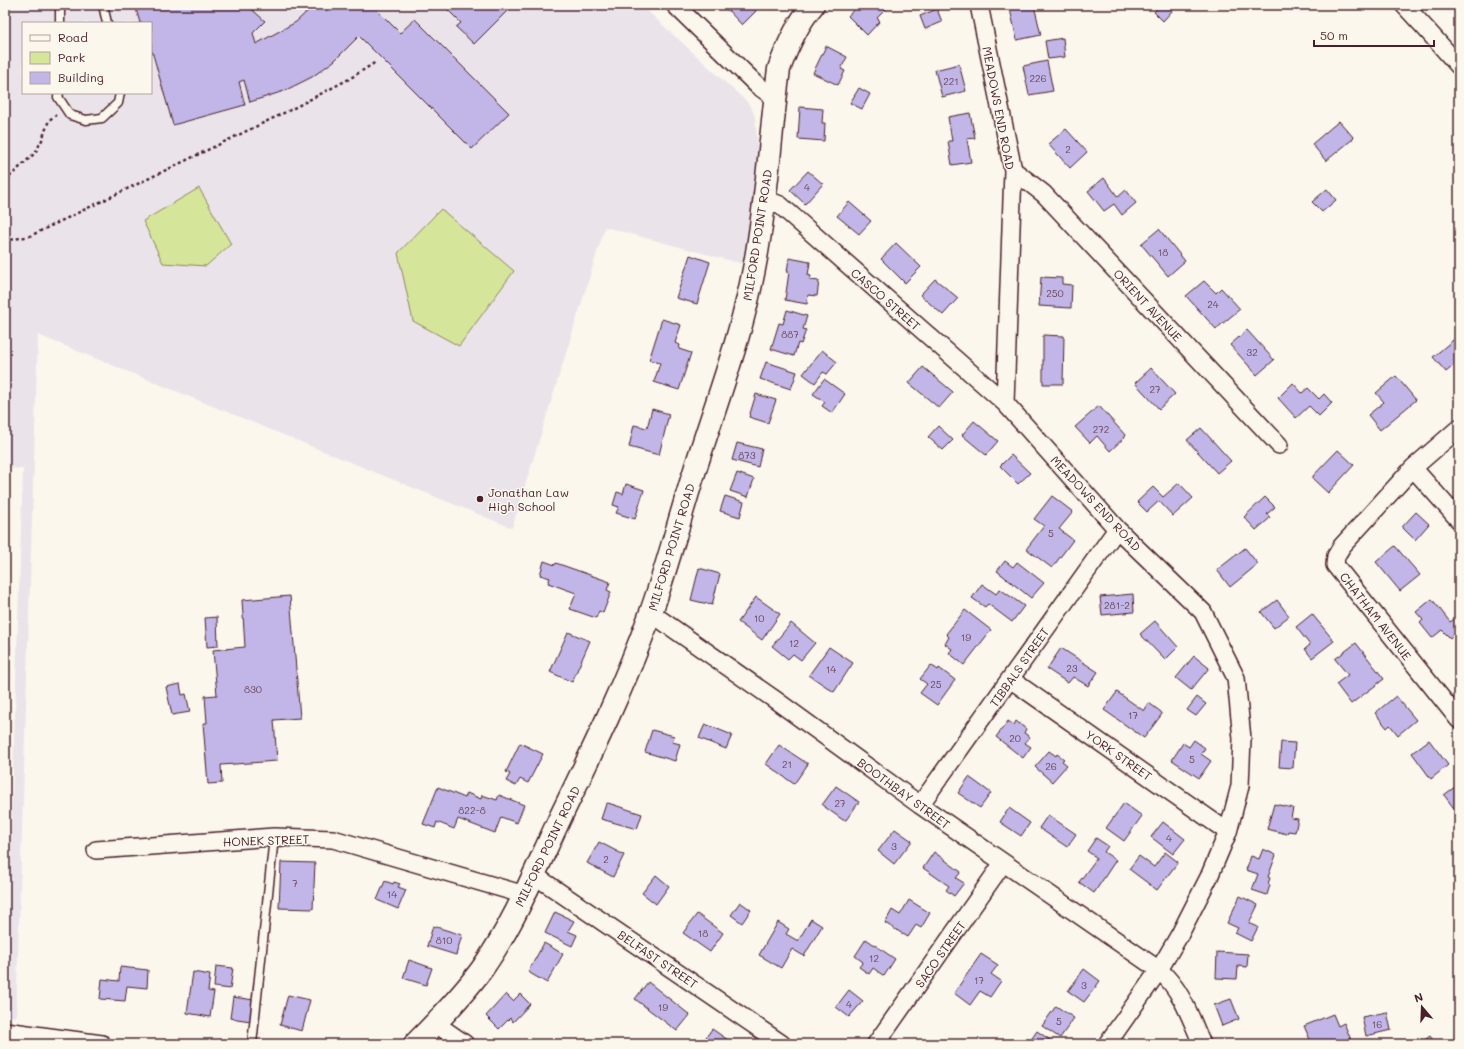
<svg xmlns="http://www.w3.org/2000/svg" width="1464" height="1049" viewBox="0 0 1464 1049" font-family="Mali,sans-serif">
<rect width="100%" height="100%" fill="#fbf7ec"/>
<filter id="ink" filterUnits="userSpaceOnUse"><feTurbulence type="fractalNoise" baseFrequency=".025" numOctaves="2"/><feDisplacementMap in="SourceGraphic" scale="8" xChannelSelector="R" yChannelSelector="G"/><feConvolveMatrix kernelMatrix="1 2 1 2 8 2 1 2 1" color-interpolation-filters="sRGB"/></filter>
<g filter="url(#ink)">
<path fill="#eae4ea" fill-rule="evenodd" d="M5 5H641L747 102 752 109 755 117 758 150 750 222 743 264 605 227 512 528 38 335 16 1017 5 1015 23 469 5 468ZM23 23H151V93H23Z"/>
<path fill="#d5e69a" stroke="#908262" d="M199 188 231 244 206 266 163 263 143 221Z
M441 209 514 271 459 346 413 321 398 253Z"/>
<path fill="#c1b6e7" stroke="#4a1f2b" d="M135 5H247L265 21 253 33 256 44 296 22 314 5H381L377 10 400 33 415 19 509 113 472 149 359 36 334 61 312 77 284 91 250 102 244 80 239 82 245 105 173 125 152 51 151 52V23H139H140Z
M443 5H513L474 44 456 27 461 23Z
M723 5H750L756 11 742 25Z
M858 5H883L887 8 877 18 880 21 867 35 848 16Z
M1012 5H1034L1041 35 1017 40 1010 9H1013Z
M1160 5H1167L1173 10 1163 21 1154 12Z
M937 9 942 22 925 29 920 16Z
M1063 38 1065 57 1048 59 1045 41Z
M826 46 847 57 841 69 845 71 838 85 813 73Z
M1047 61 1053 91 1029 95 1023 66Z
M959 64 966 91 942 97 935 70Z
M859 88 870 94 862 109 850 103Z
M800 107 823 109 822 123H825L824 141 798 139Z
M970 113 975 138 967 139 971 162 952 165 948 141H952L948 117Z
M1339 121 1354 138 1326 161 1312 144Z
M1066 129 1087 152 1070 168 1048 144Z
M808 171 823 184 805 204 790 190Z
M1104 178 1118 197 1126 190 1136 203 1122 215 1114 204 1104 211 1088 191Z
M1327 189 1336 200 1322 212 1312 202Z
M849 202 871 221 859 234 837 216Z
M1159 229 1185 261 1168 276 1141 244Z
M896 243 921 267 905 283 881 259Z
M690 255 710 262 697 304 676 298Z
M789 258 810 262 808 275 811 276 810 280 819 281 817 296 808 295 807 304 785 300 789 272H787Z
M1041 277 1062 278V284L1072 285 1071 308 1039 306Z
M935 279 958 298 943 315 920 295Z
M1204 281 1216 293 1221 288 1240 309 1216 329 1186 296Z
M787 310 807 316 803 329 806 330 801 344 798 343 794 356 771 349 779 323 783 324Z
M662 319 681 325 675 343 680 345 679 349 691 353 679 390 654 382 660 363 649 360Z
M1247 330 1274 360 1257 375 1230 345Z
M1043 335 1064 336 1063 384H1043Z
M1459 335V361L1446 372 1433 357Z
M822 350 837 362 827 374 823 372 815 383 803 374Z
M766 362 797 372 791 389 760 379Z
M923 367 953 392 939 408 909 383Z
M1151 368 1175 394 1159 409 1135 383Z
M1396 376 1416 400 1380 430 1368 415 1384 402 1376 393Z
M824 379 845 394 832 413 822 406 825 402 813 394Z
M1293 383 1302 393 1308 388 1319 399 1324 394 1332 403 1319 416 1309 406 1296 418 1278 398Z
M756 394 776 400 768 423 749 417Z
M1099 406 1126 436 1110 451 1097 436 1090 443 1075 427Z
M652 409 669 414 659 455 629 447 634 425 647 428Z
M974 421 998 441 986 455 962 435Z
M938 426 953 440 943 450 928 437Z
M1201 428 1231 461 1217 473 1187 440Z
M737 443 762 449 758 467 732 460Z
M1338 450 1354 465 1328 493 1313 479V476Z
M1011 455 1030 473 1018 484 1000 466Z
M737 473 754 479 748 497 730 491Z
M1179 483 1193 498 1173 516 1159 501 1147 512 1137 502 1153 487 1163 497Z
M626 484 644 490 635 519 616 513 619 507 613 505 617 492 623 494Z
M725 496 744 502 740 517 720 511Z
M1052 496 1073 512 1059 529 1073 540 1052 568 1028 550 1027 548 1044 526 1034 519Z
M1265 497 1275 507 1267 514 1270 518 1256 530 1244 517Z
M1416 512 1429 524 1415 540 1402 527Z
M1395 546 1420 575 1400 591 1376 562Z
M1245 548 1258 564 1230 587 1217 570Z
M544 561 555 565 556 563 610 582 607 590 611 592 603 613 599 611 596 618 570 609 576 593 548 583 550 578 540 575Z
M1005 561 1013 567 1017 562 1044 583 1031 598 997 571Z
M699 568 720 574 712 605 691 600Z
M982 584 996 594 1000 589 1024 606 1012 622 988 604 985 607 972 598Z
M1133 594 1134 612 1102 615 1100 597Z
M290 596 300 718 274 720 277 761 221 765 222 783 208 784 203 723H207L205 696 217 695 213 650 245 647 242 600Z
M756 597 780 614 762 640 738 622Z
M1432 599 1450 622 1457 617 1459 620V631L1450 638 1442 630 1432 638 1420 623 1423 620 1416 612Z
M1277 600 1289 616 1274 628 1261 612Z
M965 610 991 630 964 665 949 653 952 649 945 644 949 637 946 634Z
M1312 614 1334 641 1312 658 1305 649 1310 645 1296 627Z
M217 617 218 646 207 647 205 618Z
M1155 621 1178 647 1165 660 1140 634Z
M791 623 815 643 801 660 793 654 788 659 772 646Z
M568 632 590 641 572 682 550 672Z
M1356 643 1384 679 1351 704 1336 684 1348 675 1335 659Z
M5 645H10L9 670H5Z
M829 647 853 663 834 692 809 675Z
M1061 648 1098 672 1088 686 1073 677 1068 683 1047 669Z
M1194 656 1209 668 1191 690 1176 678Z
M931 665 938 670 939 668 955 680 937 705 920 693 927 684 920 679Z
M180 684 182 695 186 694 190 712 172 715 166 687Z
M1117 692 1144 711 1149 703 1161 712 1162 714 1144 738 1104 710Z
M1396 696 1416 720 1398 735 1390 725 1387 728 1375 713Z
M1197 697 1206 704 1196 716 1187 710Z
M1008 721 1014 725 1016 721 1026 729 1024 733 1030 737 1025 743 1031 747 1023 758 996 737Z
M705 724 732 735 726 749 699 738Z
M652 730 674 736 672 742 680 744 675 761 645 752Z
M1194 740 1205 748 1201 754 1211 761 1199 778 1172 760 1183 743 1189 747Z
M1429 740 1448 765 1431 779 1412 753Z
M1281 742 1295 743 1293 768 1279 767Z
M520 743 543 754 528 783 520 779 516 786 506 781 510 774 506 772Z
M779 745 808 764 794 784 766 764Z
M1049 751 1056 756 1057 754 1064 759 1062 761 1067 765 1052 782 1035 767Z
M969 777 991 793 980 808 958 793Z
M1459 784V815L1444 795Z
M836 786 859 802 846 820H843L822 805Z
M438 787 465 798 467 793 481 799 482 795 497 800 499 795 524 805 517 823 501 817 495 833 458 819 454 829 437 822 435 828 423 824Z
M608 803 642 814 637 829 601 819 606 804Z
M1124 803 1142 816 1124 841 1106 828Z
M1274 804 1293 808 1291 818 1298 819 1295 832 1288 831 1287 834 1267 829Z
M1009 808 1030 823 1021 836 1000 822Z
M1048 815 1076 834 1067 847 1039 828Z
M1163 822 1185 839 1173 854 1151 837Z
M895 829 912 841 894 864 878 851Z
M1096 838 1108 846 1104 852 1116 860 1094 893 1079 882 1097 858 1087 851Z
M599 842 624 855 613 877 587 863Z
M1263 849 1276 855 1268 877 1270 878 1268 884 1270 885 1267 895 1252 890 1258 874 1246 870 1251 856 1259 859Z
M934 852 961 872 956 878 964 883 954 896 946 890 949 886 923 868Z
M1165 852 1178 862 1157 890 1129 869 1139 856 1154 867Z
M281 862 315 863 313 909 279 908Z
M656 875 669 886 656 904 642 893Z
M385 881 393 884 394 882 400 884 398 887 406 890 398 909 377 900Z
M1240 896 1258 905 1249 923 1258 927 1251 941 1235 933 1238 928 1227 923Z
M909 900 930 913 921 928 916 925 908 937 885 923 892 910 900 915Z
M740 902 751 910 742 923 731 915Z
M555 912 574 921 568 931 577 935 572 946 545 933Z
M697 914 723 933 710 952 683 933Z
M811 919 822 926 804 956 792 949 781 968 759 955 778 922 789 929 786 934 798 941Z
M433 926 462 935 456 955 427 946Z
M866 939 895 959 884 976 873 968 869 974 859 967 863 962 855 956Z
M544 943 563 954 547 983 528 972Z
M1217 952 1248 954 1247 967 1238 966 1237 979 1216 978Z
M981 954 998 965 991 974 1001 981 990 997 980 991 970 1005 954 993Z
M409 960 432 968 426 985 403 978Z
M216 966 233 968 230 989 214 987Z
M120 967 148 970 147 988 127 986 125 1001 100 999 102 979 119 981Z
M1084 969 1100 981 1084 1002 1068 991Z
M193 972 210 975 208 991 214 992 210 1017 187 1013Z
M648 982 690 1015 677 1031 635 999Z
M849 990 863 1001 849 1017 836 1007Z
M506 994 513 1001 520 994 530 1004 513 1022 510 1018 499 1029 486 1016Z
M288 995 310 1000 302 1031 280 1025Z
M233 997 254 1000 251 1021 230 1018Z
M1231 999 1239 1019 1222 1026 1214 1005Z
M1056 1006 1074 1018 1060 1038 1042 1026Z
M1387 1012 1391 1030 1366 1036 1362 1017Z
M1333 1014 1338 1026 1344 1023 1351 1040 1342 1044H1312L1304 1026Z
M712 1029 734 1044H701Z
M1037 1031 1053 1042 1051 1044H1028Z
M1430 1036 1436 1044H1419Z
M1302 1040 1304 1044H1293Z"/>
<g fill="none" stroke-linecap="round" stroke-linejoin="round">
<g stroke="#4a1f2b" stroke-width="11">
<path id="lane" d="M103 5 107 23
M60 23V5
M59 93 58 97 70 115 86 120 102 118 118 103 120 93
M252 1044 274 837"/>
</g>
<g stroke="#4a1f2b" stroke-width="20">
<path id="street" d="M675 5 757 85 775 98
M979 5 1013 170 1005 403 1117 529 1203 612 1236 678 1242 739 1240 786 1228 832 1209 877 1180 934 1159 970 1107 1044
M1404 5 1427 30 1459 66
M1013 170 1044 194 1279 445
M765 199 780 205 1005 403
M1459 428 1413 468 1342 546 1336 556 1335 565 1459 720
M1413 468 1459 520
M651 613 774 699 920 805 1159 970C1182 990 1190 1017 1202 1044
M1010 679 1228 832
M920 805 1117 529
M96 850 274 837 333 839 525 895
M534 875 782 1044
M436 1024 465 1044
M5 1031 102 1044
M876 1044 1003 863"/>
</g>
<g stroke="#4a1f2b" stroke-width="25">
<path id="secondary" d="M415 1044C439 1020 462 996 482 969 515 922 536 869 560 818 592 752 625 684 650 615 667 568 679 520 694 473 715 405 741 339 754 269 767 203 770 136 779 69 787 47 797 24 813 5"/>
</g>
<path stroke="#4a1f2b" stroke-width="2.5" stroke-dasharray="3 3" stroke-linecap="butt" d="M5 181 35 153 42 140 49 120 56 115
M5 241 30 236 290 110 349 79 376 62"/>
<use href="#lane" stroke="#fbf7ec" stroke-width="8"/>
<use href="#street" stroke="#fbf7ec" stroke-width="17"/>
<use href="#secondary" stroke="#fbf7ec" stroke-width="22"/>
</g>
</g>
<circle fill="#4a1f2b" stroke="#fbf7ec" stroke-width="1.5" cx="480" cy="499" r="4"/>
<g text-anchor="middle" dominant-baseline="central" stroke-width="3" stroke-linejoin="round" paint-order="stroke">
<g font-size="10" fill="#68455a">
<text x="1038" y="78">226</text>
<text x="951" y="81">221</text>
<text x="1068" y="149">2</text>
<text x="807" y="187">4</text>
<text x="1163" y="252">18</text>
<text x="1055" y="293">250</text>
<text x="1213" y="304">24</text>
<text x="790" y="334">887</text>
<text x="1252" y="352">32</text>
<text x="1155" y="389">27</text>
<text x="1101" y="429">272</text>
<text x="747" y="455">873</text>
<text x="1051" y="533">5</text>
<text x="1117" y="605">281-2</text>
<text x="759" y="618">10</text>
<text x="966" y="637">19</text>
<text x="794" y="643">12</text>
<text x="1072" y="668">23</text>
<text x="831" y="669">14</text>
<text x="936" y="684">25</text>
<text x="253" y="689">830</text>
<text x="1133" y="715">17</text>
<text x="1015" y="738">20</text>
<text x="1192" y="759">5</text>
<text x="787" y="764">21</text>
<text x="1051" y="766">26</text>
<text x="840" y="803">27</text>
<text x="472" y="810">822-8</text>
<text x="1169" y="838">4</text>
<text x="894" y="846">3</text>
<text x="606" y="859">2</text>
<text x="295" y="883">7</text>
<text x="392" y="894">14</text>
<text x="703" y="933">18</text>
<text x="444" y="940">810</text>
<text x="874" y="958">12</text>
<text x="979" y="980">17</text>
<text x="1084" y="985">3</text>
<text x="849" y="1004">4</text>
<text x="663" y="1007">19</text>
<text x="1059" y="1021">5</text>
<text x="1377" y="1024">16</text>
</g>
<g font-size="12" fill="#4a1f2b" stroke="#fbf7ec">
<text transform="translate(999 108) rotate(79)">MEADOWS END ROAD</text>
<text transform="translate(757 235) rotate(-81)">MILFORD POINT ROAD</text>
<text transform="translate(886 299) rotate(41)">CASCO STREET</text>
<text transform="translate(1148 305) rotate(47)">ORIENT AVENUE</text>
<text transform="translate(1096 503) rotate(47)">MEADOWS END ROAD</text>
<text transform="translate(671 547) rotate(-73)">MILFORD POINT ROAD</text>
<text transform="translate(1376 616) rotate(52)">CHATHAM AVENUE</text>
<text transform="translate(1019 667) rotate(-55)">TIBBALS STREET</text>
<text transform="translate(1119 755) rotate(35)">YORK STREET</text>
<text transform="translate(904 793) rotate(36)">BOOTHBAY STREET</text>
<text transform="translate(266 840) rotate(-2)">HONEK STREET</text>
<text transform="translate(547 846) rotate(-64)">MILFORD POINT ROAD</text>
<text transform="translate(940 954) rotate(-55)">SACO STREET</text>
<text transform="translate(658 959) rotate(34)">BELFAST STREET</text>
</g>
<g font-size="12" fill="#4a1f2b" stroke="#fbf7ec" text-anchor="start">
<text x="488" y="492">Jonathan Law<tspan x="488" dy="14">High School</tspan></text>
</g>
</g>
<rect width="1464" height="1049" fill="none" stroke="#fbf7ec" stroke-width="20"/>
<rect x="10" y="10" width="1444" height="1029" fill="none" stroke="#4a1f2b" stroke-width="1.5" filter="url(#ink)"/>
<rect x="22" y="22" width="130" height="72" fill="#fbf7ec" stroke="#b4a19f"/>
<rect x="30" y="35" width="20" height="6" fill="#fbf7ec" stroke="#b4a19f"/>
<text x="58" y="42" font-size="12" fill="#4a1f2b">Road</text>
<rect x="30" y="52" width="20" height="12" fill="#d5e69a" stroke="#b4a19f"/>
<text x="58" y="62" font-size="12" fill="#4a1f2b">Park</text>
<rect x="30" y="72" width="20" height="12" fill="#c1b6e7" stroke="#b4a19f"/>
<text x="58" y="82" font-size="12" fill="#4a1f2b">Building</text>
<g transform="translate(1422 1007) rotate(341)" stroke="#fbf7ec" stroke-width="3" paint-order="stroke">
<path d="M0-3L7 15L0 10L-7 15Z" fill="#4a1f2b"/>
<text y="-6" font-size="11" font-weight="bold" text-anchor="middle" fill="#4a1f2b">N</text>
</g>
<path d="M1314 40v6h120v-6" fill="none" stroke="#4a1f2b" stroke-width="2"/>
<text x="1320" y="40" font-size="12" fill="#4a1f2b" stroke="#fbf7ec" stroke-width="3" paint-order="stroke">50 m</text>
</svg>
